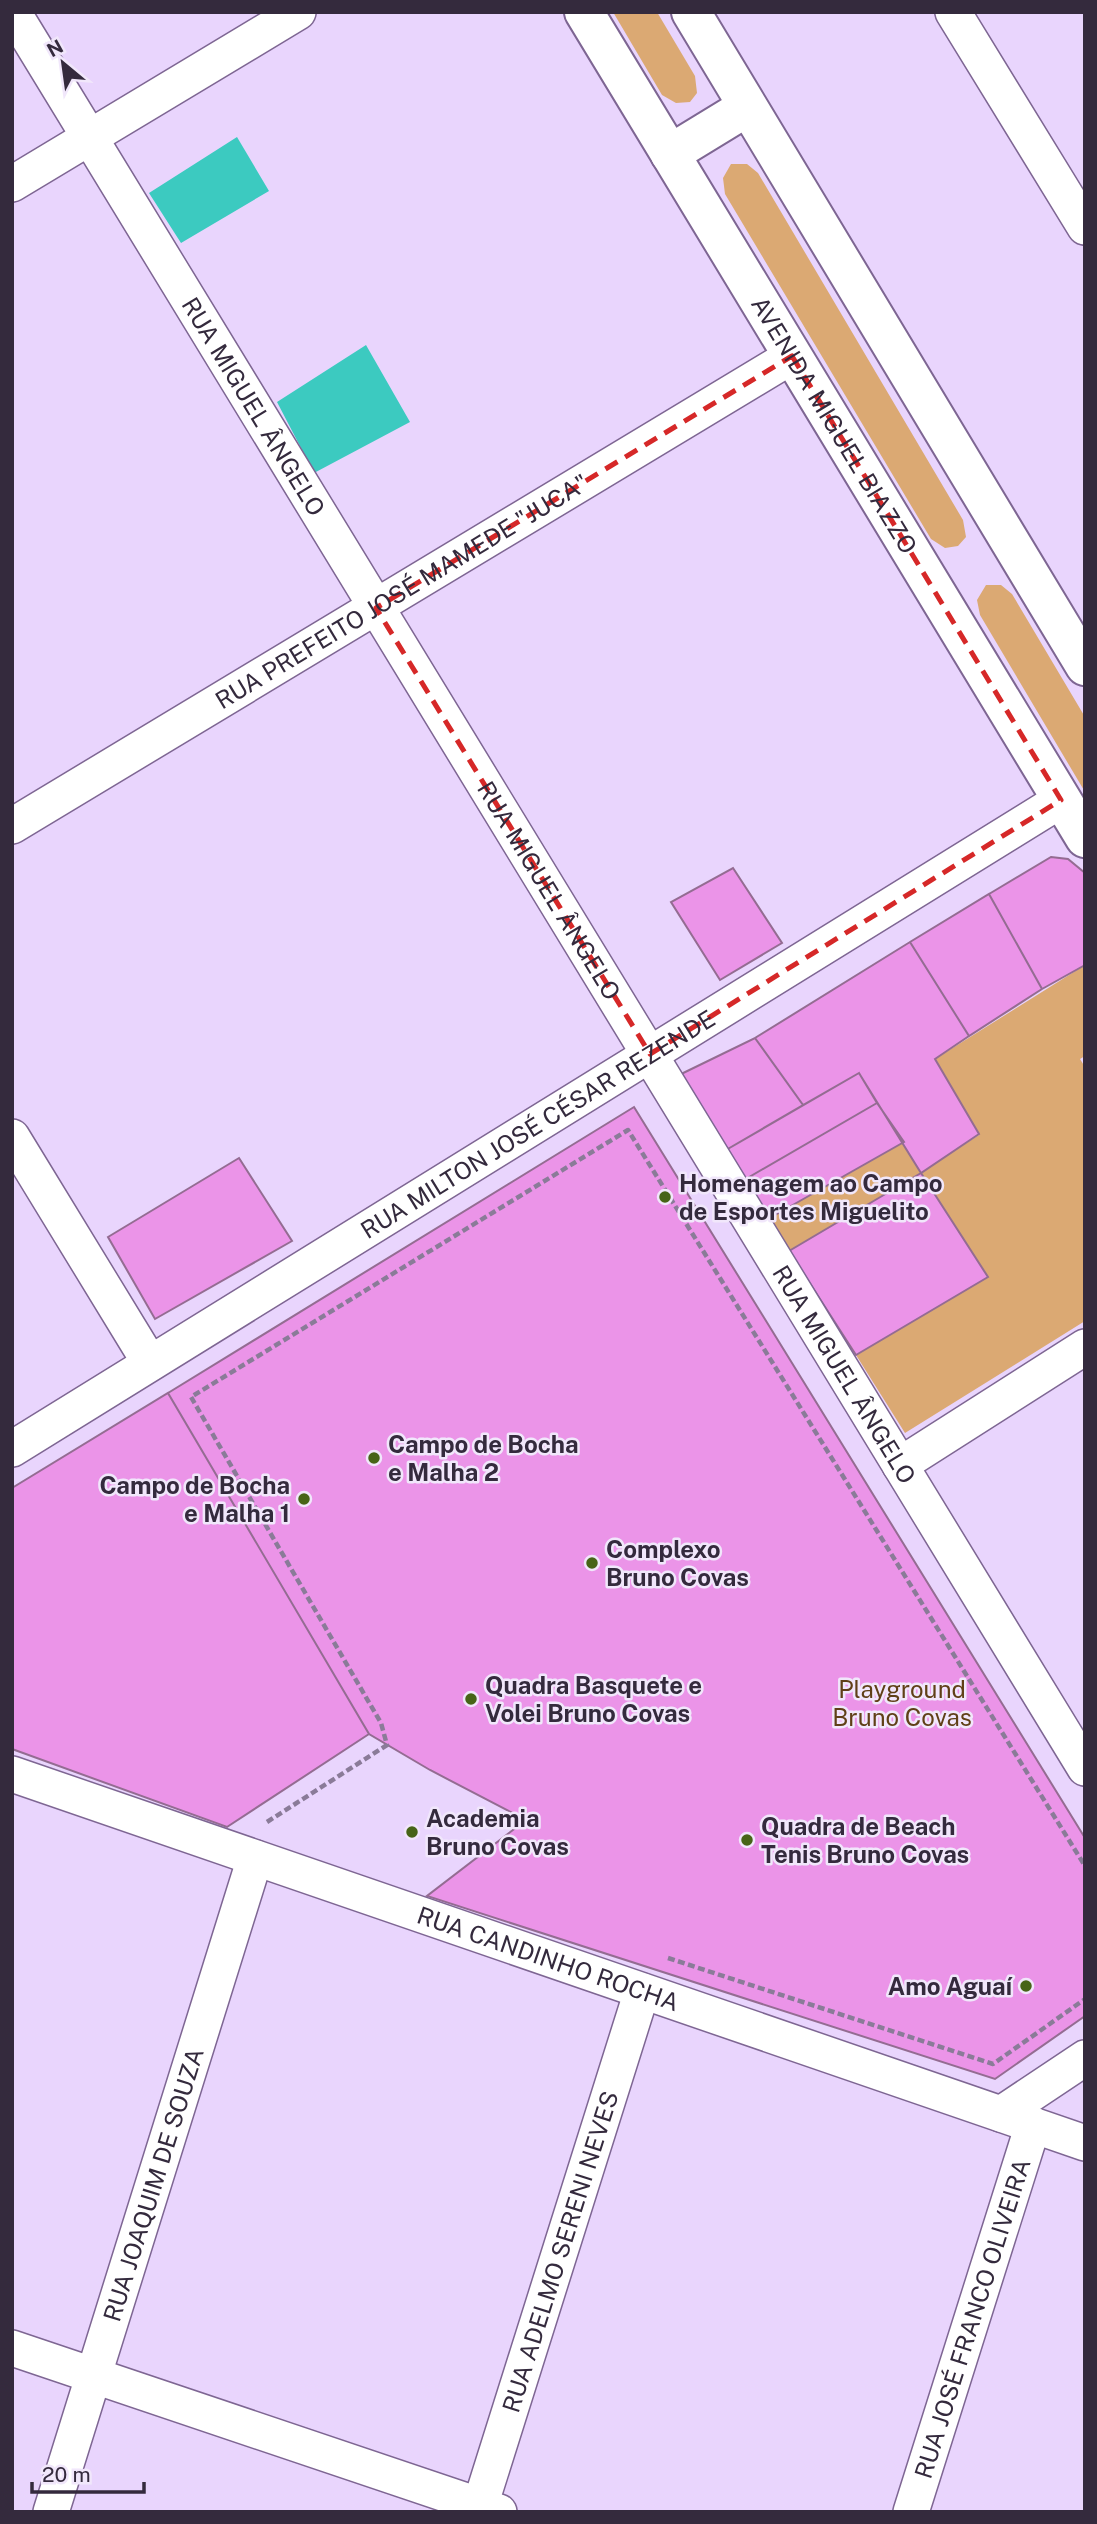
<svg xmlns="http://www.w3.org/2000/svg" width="1097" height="2524" viewBox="0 0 1097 2524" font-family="'Public Sans',sans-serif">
<rect width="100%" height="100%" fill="#e9d5fd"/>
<path fill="#dba973" d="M613 12H657L695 76 697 93 690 102 676 103 662 95Z
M731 164H747L758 173 963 520 966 537 958 546 945 548 931 539 725 194 723 178Z
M986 585H1001L1012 594 1085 717V792L980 615 977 600Z
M1085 965V1056L1080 1059 1085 1067V1321L905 1433 856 1355 988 1277 921 1173 789 1251 768 1219 904 1142 921 1172 979 1135 935 1059Z"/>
<path fill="#3ccac0" d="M237 137 269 191 181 243 149 193Z
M366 345 410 422 314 473 277 402Z"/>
<path fill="#eb94e8" stroke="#946c92" stroke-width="2" d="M1051 857 1068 859 1085 873V965L1042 989 989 894Z
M733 868 782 943 720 980 671 902Z
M989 894 1042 989 969 1036 910 942Z
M910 942 969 1036 935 1059 979 1134 921 1173 859 1073 803 1105 755 1038Z
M755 1038 803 1105 726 1150 675 1077Z
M859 1073 877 1103 744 1180 726 1150Z
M877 1103 904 1142 768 1219 744 1180Z
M634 1107 1085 1838V2016L995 2079 427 1896 526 1820 430 1770 369 1734 168 1393Z
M239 1158 292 1241 155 1319 108 1237Z
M921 1173 988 1277 856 1355 789 1251Z
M168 1393 369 1734 227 1827 12 1749V1488Z"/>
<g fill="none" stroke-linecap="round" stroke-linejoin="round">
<g stroke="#7e6693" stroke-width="38">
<g id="minor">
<path id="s1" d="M13 12 1085 1768"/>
<path d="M953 12 1085 227"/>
<path d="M12 184 298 12"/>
<path id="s2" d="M12 826 792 356"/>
<path d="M12 1137 150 1363"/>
<path id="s3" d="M12 1449 1061 800"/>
<path d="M900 1465 1085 1347"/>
<path id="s4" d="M12 1774 1085 2143"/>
<path d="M1001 2114 1085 2058"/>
<path d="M12 2348 499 2512"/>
<path id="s5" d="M51 2512 255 1858"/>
<path id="s6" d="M478 2512 642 1991"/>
<path id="s7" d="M911 2512 1033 2125"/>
</g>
</g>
<g stroke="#7e6693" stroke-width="42">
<g id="tertiary">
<path id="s8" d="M584 12 1085 838"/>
<path d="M691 12 1085 666"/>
<path d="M670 154 747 107"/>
</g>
</g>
<path stroke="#8a7b98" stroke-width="4.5" stroke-dasharray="7 3.5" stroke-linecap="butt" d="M267 1822 387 1745 381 1723 191 1397 628 1130 1085 1866
M668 1958 993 2064 1085 1999"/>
<use href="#minor" stroke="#fff" stroke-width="35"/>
<use href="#tertiary" stroke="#fff" stroke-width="38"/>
</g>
<path fill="none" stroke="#d62828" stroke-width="5" stroke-dasharray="14 9" stroke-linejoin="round" d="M792 356 1061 800 650 1054 376 608Z"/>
<g fill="#476417" stroke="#f1e7fb" stroke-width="2.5">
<circle cx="665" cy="1197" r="7"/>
<circle cx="374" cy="1458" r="7"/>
<circle cx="304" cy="1499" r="7"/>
<circle cx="592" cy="1563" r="7"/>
<circle cx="471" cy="1699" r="7"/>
<circle cx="412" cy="1832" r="7"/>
<circle cx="747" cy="1840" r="7"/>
<circle cx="1026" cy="1986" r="7"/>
</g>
<g text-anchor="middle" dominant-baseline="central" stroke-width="5" stroke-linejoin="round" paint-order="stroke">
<g font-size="24" fill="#342a3d" stroke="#f1e7fb">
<text stroke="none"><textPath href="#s1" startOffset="462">RUA MIGUEL ÂNGELO</textPath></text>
<text stroke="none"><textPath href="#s8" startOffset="483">AVENIDA MIGUEL BIAZZO</textPath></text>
<text stroke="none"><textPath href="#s2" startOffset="455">RUA PREFEITO JOSÉ MAMEDE "JUCA"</textPath></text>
<text stroke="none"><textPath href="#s1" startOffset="1029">RUA MIGUEL ÂNGELO</textPath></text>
<text stroke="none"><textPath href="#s3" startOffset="618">RUA MILTON JOSÉ CÉSAR REZENDE</textPath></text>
<text stroke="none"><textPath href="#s1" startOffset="1596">RUA MIGUEL ÂNGELO</textPath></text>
<text stroke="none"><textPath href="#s4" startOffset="567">RUA CANDINHO ROCHA</textPath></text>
<text stroke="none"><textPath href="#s5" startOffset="343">RUA JOAQUIM DE SOUZA</textPath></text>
<text stroke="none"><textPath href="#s6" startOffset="273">RUA ADELMO SERENI NEVES</textPath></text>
<text stroke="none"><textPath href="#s7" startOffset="203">RUA JOSÉ FRANCO OLIVEIRA</textPath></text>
</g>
<g font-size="24" font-weight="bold" fill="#342a3d" stroke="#f1e7fb" text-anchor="start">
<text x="679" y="1183">Homenagem ao Campo<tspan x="679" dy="28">de Esportes Miguelito</tspan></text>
<text x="388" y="1444">Campo de Bocha<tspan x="388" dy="28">e Malha 2</tspan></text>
<text x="290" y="1485" text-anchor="end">Campo de Bocha<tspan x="290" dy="28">e Malha 1</tspan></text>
<text x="606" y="1549">Complexo<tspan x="606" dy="28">Bruno Covas</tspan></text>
<text x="485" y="1685">Quadra Basquete e<tspan x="485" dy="28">Volei Bruno Covas</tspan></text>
<text x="426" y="1818">Academia<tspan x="426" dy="28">Bruno Covas</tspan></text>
<text x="761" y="1826">Quadra de Beach<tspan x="761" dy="28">Tenis Bruno Covas</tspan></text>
<text x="1012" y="1986" text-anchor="end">Amo Aguaí</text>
</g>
<g font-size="24" fill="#603f17" stroke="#f1e7fb">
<text x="902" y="1689">Playground<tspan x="902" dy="28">Bruno Covas</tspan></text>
</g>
</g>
<rect width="1097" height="2524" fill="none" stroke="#342a3d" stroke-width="28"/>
<g transform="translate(63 63) rotate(331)" stroke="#f1e7fb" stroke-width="5" paint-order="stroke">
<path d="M0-5L12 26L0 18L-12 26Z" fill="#342a3d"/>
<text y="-10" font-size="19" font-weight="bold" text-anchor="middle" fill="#342a3d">N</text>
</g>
<path d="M32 2482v10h112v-10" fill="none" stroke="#342a3d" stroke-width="3.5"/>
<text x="42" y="2482" font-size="21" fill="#342a3d" stroke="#f1e7fb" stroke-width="5" paint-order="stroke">20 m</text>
</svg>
